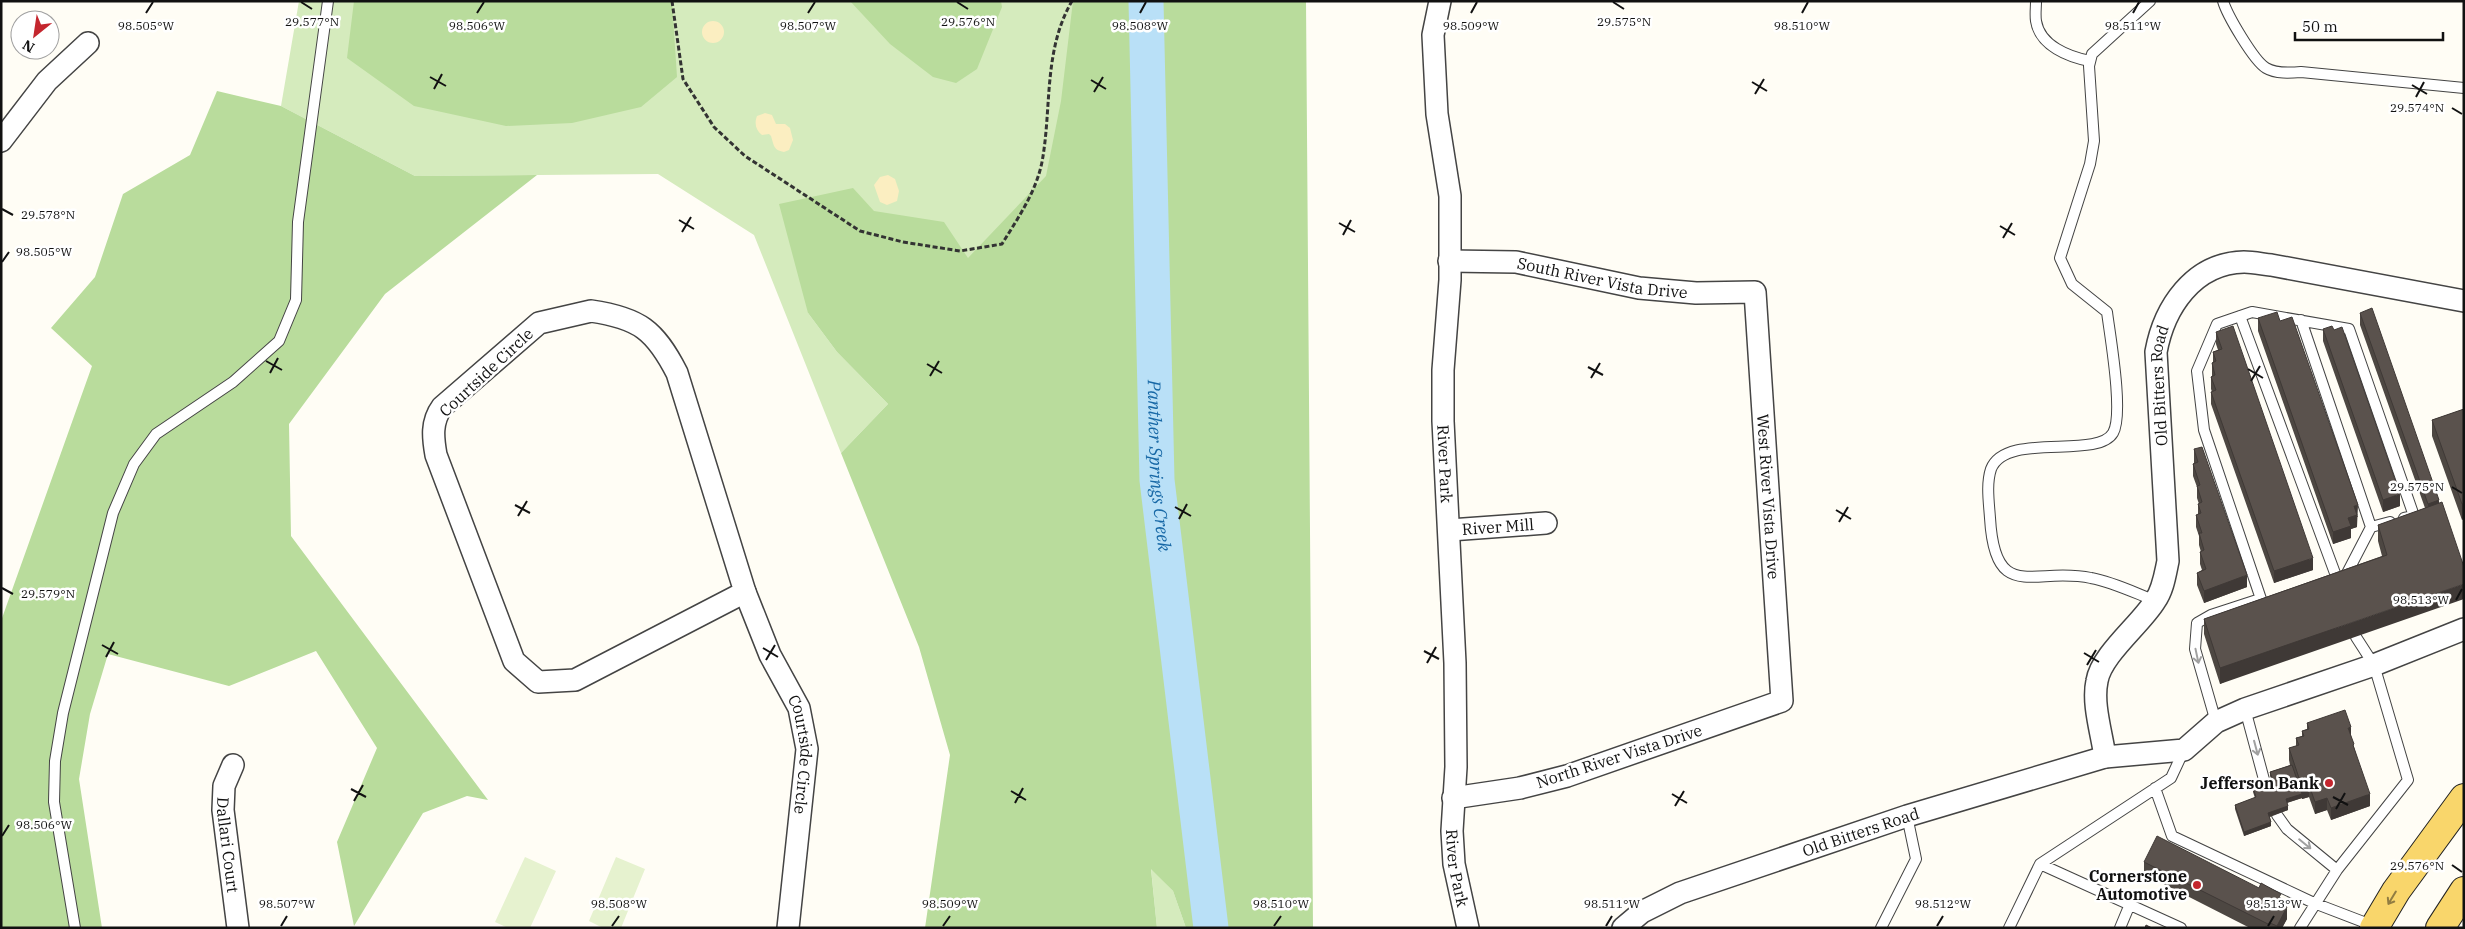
<svg xmlns="http://www.w3.org/2000/svg" width="2465" height="929" viewBox="0 0 2465 929" font-family="'IBM Plex Serif',serif">
<rect width="100%" height="100%" fill="#fffdf5"/>
<path fill="#d5ebbd" d="M299 1H1259L1046 282 808 313 837 352 888 404 841 453 754 235 658 174 415 176 281 106Z
M1151 868 1173 891 1186 928H1157Z"/>
<path fill="#b9dc9c" d="M354 1H672L677 77 641 107 572 123 506 126 414 106 347 58Z
M850 1H1001L1002 7 977 69 956 83 933 77 890 44Z
M1073 1H1306L1313 928H1186L1173 891 1151 869 1157 928H925L950 755 919 647 841 453 888 404 837 352 808 313 779 204 853 188 874 211 944 222 968 258 1046 176 1061 101Z
M217 91 281 106 415 176 537 175 385 294 289 424 291 536 488 800 467 796 423 813 354 926 337 842 377 748 316 651 229 686 108 654 90 714 79 779 102 928H1V621L92 366 51 328 95 277 123 194 190 155Z"/>
<path fill="#fbeec1" d="M702 32a11 11 0 1 1 22 0a11 11 0 1 1-22 0Z
M765 113 772 115 776 124H785L790 128 793 140 789 150 784 152C773 150 774 145 771 136L769 134 762 135C756 130 754 124 757 116Z
M888 175 895 179 899 191 897 201 887 205 880 202 874 185 880 177Z"/>
<path fill="#e6f2cf" d="M525 857 556 871 530 928H508L495 922Z
M616 857 645 869 621 928H603L589 921Z"/>
<g fill="none" stroke-linecap="round" stroke-linejoin="round">
<path stroke="#b9e0f7" stroke-width="35" id="s1" d="M1146 1 1157 480 1211 928"/>
<g stroke="#444" stroke-width="12">
<path id="service" d="M2036 1C2036 8 2035 15 2036 21 2040 46 2069 57 2090 61
M2150 1 2092 54 2089 66 2094 141 2090 164 2060 258 2072 284 2107 312C2110 336 2124 414 2113 433 2097 460 2006 431 1991 469 1986 484 1989 503 1990 518 1995 605 2034 566 2091 578 2113 582 2135 593 2156 601
M2223 1C2227 15 2254 61 2266 68 2276 74 2290 73 2301 72L2464 88
M2240 316 2339 584
M2301 320 2371 527
M2344 579 2371 527 2390 522
M2261 599 2204 430 2197 371 2217 324 2252 312 2349 329 2414 516 2404 518
M2245 709 2266 787
M2216 722 2195 649 2197 623 2211 615 2257 600
M2155 788 2172 836 2314 903 2374 926
M2277 815 2287 829 2337 870
M2040 864 2181 928
M75 928 54 802 55 761 63 713 113 513 134 464 156 434 233 382 279 341 296 300 298 222 328 1
M1881 928 1916 859 1907 816
M2009 928 2040 864 2171 778 2184 750
M2120 928 2130 904
M2300 928 2337 870 2408 780 2374 665 2356 637"/>
</g>
<g stroke="#444" stroke-width="24">
<g id="minor">
<path id="s2" d="M1440 1 1433 35 1437 114 1450 196V280L1443 370V421L1455 663 1456 767 1452 831 1454 864 1468 928"/>
<path d="M1 141 47 81 88 43"/>
<path id="s3" d="M1449 261 1516 262 1639 288 1696 293 1755 292 1782 701 1567 776 1520 788 1453 798"/>
<path d="M591 311C639 318 655 330 677 373L745 592 575 680 538 682 514 661 436 455C433 438 431 422 442 407L539 323Z"/>
<path id="s4" d="M1450 530 1546 523"/>
<path id="s5" d="M745 592 770 655 799 708 807 749 788 928"/>
<path id="s6" d="M2105 757C2102 734 2092 704 2097 681 2101 655 2141 624 2155 601 2163 590 2165 575 2168 561L2156 352C2164 308 2193 263 2244 262 2253 262 2262 264 2271 265L2464 301"/>
<path id="s7" d="M233 765 224 786 223 810 238 928"/>
<path id="s8" d="M1623 928 1642 912 1680 893 1907 816 2105 757 2184 750 2216 722 2245 709 2374 665 2464 629"/>
</g>
</g>
<g stroke="#222" stroke-width="30">
<path id="primary" d="M2374 928 2396 891 2464 798
M2440 928 2464 891"/>
</g>
<path stroke="#333" stroke-width="3" stroke-dasharray="5 2.5" stroke-linecap="butt" d="M672 1 683 79 714 127 745 156 860 231 903 242 960 251 1002 244C1018 218 1036 192 1042 162 1052 108 1043 51 1072 1"/>
<use href="#service" stroke="#fff" stroke-width="10"/>
<use href="#minor" stroke="#fff" stroke-width="21"/>
<use href="#primary" stroke="#f9d66b" stroke-width="28"/>
</g>
<path fill="#4d4742" d="M2360 313 2439 503 2464 567 2220 684 2204 634V619L2382 556 2378 541V525L2425 508 2360 325Z
M2258 318 2280 321 2358 517H2357V527L2351 529V538L2333 544 2258 331Z
M2323 329 2400 506 2383 512 2323 341Z
M2216 332 2313 570 2274 583 2211 404V392H2212L2211 389V377L2212 376V363L2213 362V352L2218 350 2216 344Z
M2464 409 2462 520 2432 436V420Z
M2194 449 2247 587 2204 603 2197 585V573L2202 570 2200 564V552H2201L2199 545V536L2196 527V515H2198V504H2199L2197 498V487L2193 476V464L2194 463Z
M2307 723 2351 736 2370 806 2331 820 2327 810 2315 814 2309 797 2302 799V798L2287 803 2288 810 2270 817 2271 826 2244 836 2235 809V805L2255 798 2253 792V788L2272 782 2270 776V772L2290 765 2289 760V748L2296 746V738L2302 736V731L2307 729Z
M2144 862 2259 888 2281 898 2287 919 2282 928H2250L2144 874Z"/>
<path fill="#3f3936" d="M2400 494V506L2383 512V500Z
M2439 500V512L2428 516V504Z
M2462 504H2464V519L2462 520Z
M2358 505 2357 527 2351 529V538L2333 544V532L2348 518 2354 506Z
M2313 558V570L2274 583V571Z
M2247 575V587L2204 603V591Z
M2464 584V599L2220 684V668Z
M2351 727V739L2348 728Z
M2309 785V797L2302 799V787Z
M2302 794V798L2286 803V799Z
M2370 794V806L2331 820V808Z
M2327 798V810L2315 814V802Z
M2288 806V810L2268 817V813Z
M2271 822V826L2244 836V832Z
M2287 907V919L2282 928H2277V926Z"/>
<path fill="#5a524d" stroke="#3f3936" d="M2372 308 2439 500 2428 504 2360 313Z
M2277 312 2280 321 2292 317 2358 505 2354 506 2357 515 2348 518 2351 526 2333 532 2258 318Z
M2233 326 2313 558 2274 571 2211 392 2216 390 2211 377 2215 375 2212 363 2216 361 2213 352 2222 349 2216 332Z
M2332 326 2334 330 2342 327 2400 494 2383 500 2323 329Z
M2464 409V504H2462L2432 420Z
M2202 447 2247 575 2204 591 2197 573 2206 569 2200 552 2204 550 2199 533H2202L2196 515 2201 513 2198 504 2202 502 2197 486 2200 485 2193 464 2198 462 2194 449Z
M2442 502 2464 567V584L2220 668 2204 619 2387 555 2378 525Z
M2345 710 2351 727 2348 728 2354 744 2353 745 2370 794 2331 808 2327 798 2315 802 2309 785 2302 787 2289 748 2299 745 2296 738 2304 736 2302 731 2309 729 2307 723Z
M2292 765 2302 794 2286 799 2288 806 2268 813 2271 822 2244 832 2235 805 2256 797 2253 788 2273 781 2270 772Z
M2157 836 2259 888 2261 883 2281 894 2279 897 2283 900 2282 903 2287 907 2277 926 2270 923V925L2144 862Z
M2146 925 2152 928H2145Z"/>
<defs><path id="oneway-shaft" d="M-6 0H5M1.5-3L5.5 0L1.5 3" fill="none" stroke-width="1.6" stroke-linecap="round" stroke-linejoin="round" transform="scale(1.25)"/></defs>
<g stroke="#a0a0a0">
<use href="#oneway-shaft" transform="translate(2197 656) rotate(78)"/>
<use href="#oneway-shaft" transform="translate(2256 748) rotate(75)"/>
<use href="#oneway-shaft" transform="translate(2305 844) rotate(39)"/>
</g>
<use stroke="#917d42" href="#oneway-shaft" transform="translate(2392 898) rotate(121)"/>
<path fill="none" stroke="#111" stroke-width="2" d="M301 2 312 9M957 2 968 9M1613 2 1624 9M146 13 153 2M477 13 484 2M808 13 815 2M1140 13 1146 2M1471 13 1477 2M1802 13 1808 2M2133 13 2139 2M430 77 446 86M1091 80 1106 89M1752 82 1767 91M2412 85 2427 94M434 89 442 74M1094 92 1103 77M1755 94 1764 79M2416 97 2424 82M2452 108 2462 114M2 209 13 215M679 220 694 229M1339 223 1355 232M2000 226 2015 235M682 232 691 217M1343 235 1351 220M2003 238 2012 223M2 262 9 252M266 361 282 370M927 364 942 373M1588 367 1603 375M2248 369 2263 378M270 373 278 358M930 376 939 361M1591 378 1600 363M2251 381 2260 366M2452 487 2462 493M515 505 530 513M1175 507 1191 516M1836 510 1851 519M518 516 527 501M1179 519 1187 504M1839 522 1848 507M2 588 13 594M2456 600 2462 589M102 645 118 654M763 648 778 657M1424 651 1439 659M2084 653 2099 662M106 657 114 642M766 660 775 645M1427 663 1436 647M2087 665 2096 650M351 789 366 797M1011 791 1026 800M1672 794 1687 803M2333 797 2348 805M354 801 363 785M1015 803 1023 788M1675 806 1684 791M2336 809 2345 793M2 836 9 825M2452 865 2462 872M281 926 287 916M612 926 619 916M943 926 950 916M1274 926 1281 916M1606 926 1612 916M1937 926 1943 916M2268 926 2274 916"/>
<g fill="#c4262e" stroke="#fff" stroke-width="2">
<circle cx="2329" cy="783" r="5"/>
<circle cx="2197" cy="885" r="5"/>
</g>
<g text-anchor="middle" dominant-baseline="central" stroke-width="5" stroke-linejoin="round" paint-order="stroke">
<g font-size="16" fill="#111" stroke="#fff">
<text stroke="none"><textPath href="#s3" startOffset="155">South River Vista Drive</textPath></text>
<text transform="translate(486 372) rotate(-43)">Courtside Circle</text>
<text stroke="none"><textPath href="#s6" startOffset="395">Old Bitters Road</textPath></text>
<text stroke="none"><textPath href="#s2" startOffset="465">River Park</textPath></text>
<text stroke="none"><textPath href="#s3" startOffset="514">West River Vista Drive</textPath></text>
<text stroke="none"><textPath href="#s4" startOffset="48">River Mill</textPath></text>
<text stroke="none"><textPath href="#s5" startOffset="175">Courtside Circle</textPath></text>
<text transform="translate(1619 756) rotate(-18)">North River Vista Drive</text>
<text stroke="none"><textPath href="#s8" startOffset="258">Old Bitters Road</textPath></text>
<text stroke="none"><textPath href="#s7" startOffset="82">Dallari Court</textPath></text>
<text stroke="none"><textPath href="#s2" startOffset="870">River Park</textPath></text>
</g>
<g font-size="16" font-weight="bold" fill="#111" stroke="#fff" text-anchor="end">
<text x="2319" y="783">Jefferson Bank</text>
<text x="2187" y="876">Cornerstone<tspan x="2187" dy="18">Automotive</tspan></text>
</g>
<g font-size="18" font-style="italic" fill="#1768a6" stroke="#fff">
<text stroke="none"><textPath href="#s1" startOffset="465">Panther Springs Creek</textPath></text>
</g>
</g>
<g font-size="12" text-anchor="middle" fill="#111" stroke="#fff" stroke-width="5" stroke-linejoin="round" paint-order="stroke">
<text x="312" y="26">29.577°N</text>
<text x="968" y="26">29.576°N</text>
<text x="1624" y="26">29.575°N</text>
<text x="146" y="30">98.505°W</text>
<text x="808" y="30">98.507°W</text>
<text x="1140" y="30">98.508°W</text>
<text x="2133" y="30">98.511°W</text>
<text x="477" y="30">98.506°W</text>
<text x="1471" y="30">98.509°W</text>
<text x="1802" y="30">98.510°W</text>
<text x="2417" y="112">29.574°N</text>
<text x="48" y="219">29.578°N</text>
<text x="44" y="256">98.505°W</text>
<text x="2417" y="491">29.575°N</text>
<text x="48" y="598">29.579°N</text>
<text x="2421" y="604">98.513°W</text>
<text x="44" y="829">98.506°W</text>
<text x="2417" y="870">29.576°N</text>
<text x="287" y="908">98.507°W</text>
<text x="619" y="908">98.508°W</text>
<text x="950" y="908">98.509°W</text>
<text x="1281" y="908">98.510°W</text>
<text x="1612" y="908">98.511°W</text>
<text x="1943" y="908">98.512°W</text>
<text x="2274" y="908">98.513°W</text>
</g>
<rect width="2465" height="929" fill="none" stroke="#111111" stroke-width="5"/>
<g transform="translate(35 35) rotate(210)"><circle r="24" fill="#ffffff" stroke="#a0a0a0"/>
<path d="M0-4L9 19L0 12L-9 19Z" fill="#c4262e"/>
<text y="-8" font-size="14" font-weight="bold" text-anchor="middle" fill="#111111">N</text>
</g>
<path d="M2295 32v8h148v-8" fill="none" stroke="#111111" stroke-width="2.5"/>
<text x="2302" y="32" font-size="15" fill="#111111" stroke="#ffffff" stroke-width="4" paint-order="stroke">50 m</text>
</svg>
